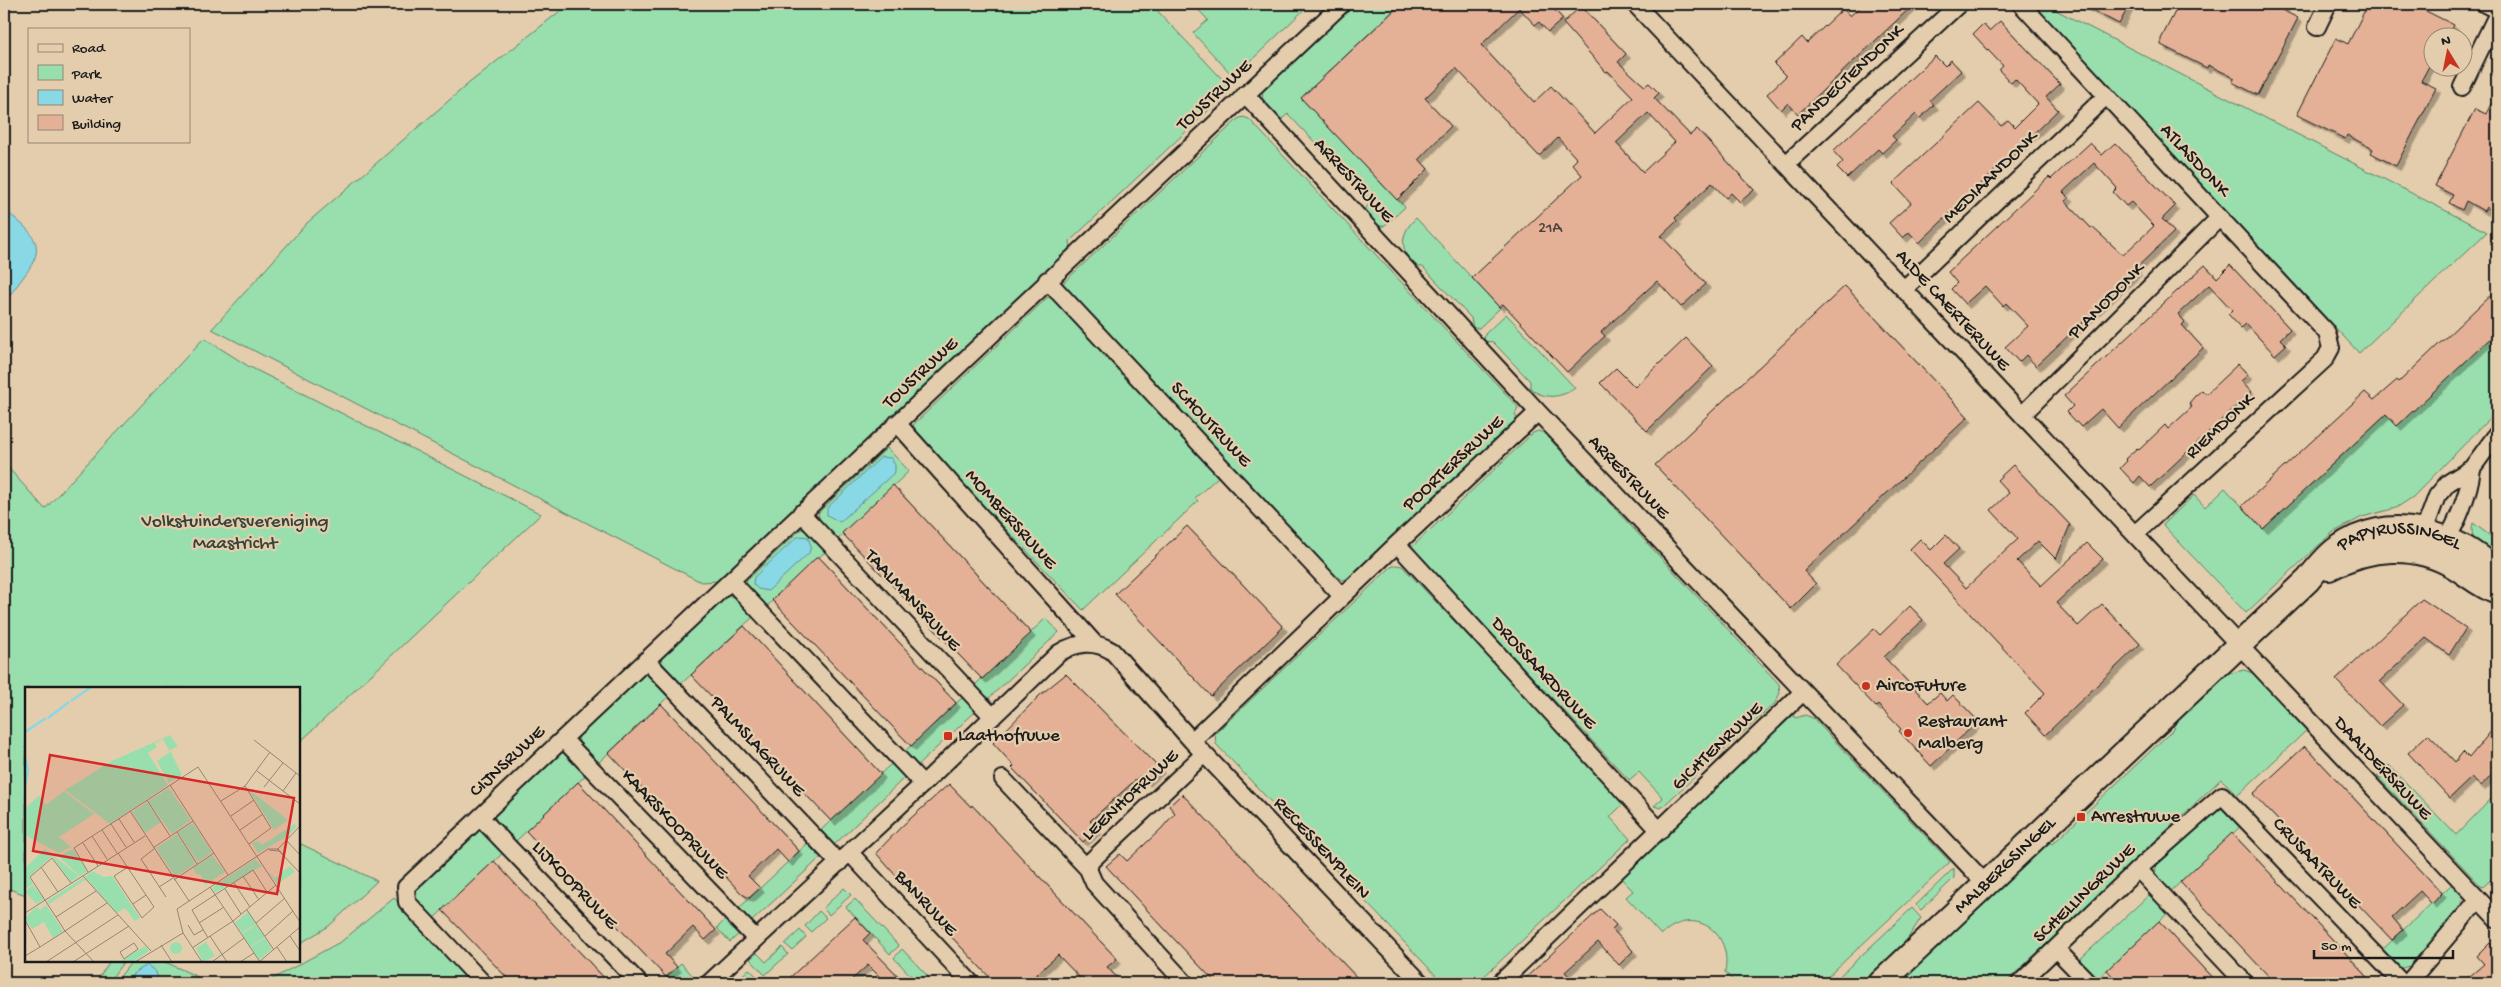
<svg xmlns="http://www.w3.org/2000/svg" width="2501" height="987" viewBox="0 0 2501 987" font-family="'Gochi Hand',sans-serif">
<defs>
<filter id="shadow"><feDropShadow dx="4.5" dy="4.5" stdDeviation="0" flood-color="#0004"/></filter>
</defs>
<rect width="100%" height="100%" fill="#e4cdac"/>
<filter id="ink" filterUnits="userSpaceOnUse"><feTurbulence type="fractalNoise" baseFrequency=".02" numOctaves="2"/><feDisplacementMap in="SourceGraphic" scale="10" xChannelSelector="R" yChannelSelector="G"/><feConvolveMatrix kernelMatrix="1 2 1 2 8 2 1 2 1" color-interpolation-filters="sRGB"/></filter>
<g filter="url(#ink)">
<path fill="#99dfad" stroke="#5a7e64" d="M569 4H1151L1226 83 1228 92 1070 241 1071 248 718 581 701 582 212 329 307 223 468 84Z
M1193 4H1310L1234 77 1193 33 1208 20Z
M1351 4H1396L1398 6 1301 98 1405 207 1384 226H1376L1363 211 1371 202 1288 114 1278 122C1269 110 1256 100 1266 84Z
M2044 4 2487 232 2359 353 2039 10Z
M1243 117 1249 119 1518 407 1515 415 1518 419 1350 578 1343 580 1333 576 1061 285 1238 119Z
M1416 218 1500 308 1479 328H1473L1471 318 1423 267H1415C1400 250 1399 234 1416 218Z
M1048 297 1054 300 1219 476 1195 498 1198 501 1083 610 919 438 913 425Z
M1506 314 1575 388C1561 398 1544 400 1530 388V381L1493 342 1484 341 1485 334Z
M2497 331V410L2488 420 2413 497 2396 508 2362 517 2332 533 2246 613 2163 525 2194 495 2205 507 2225 488 2263 529 2386 414 2397 426Z
M204 338 248 366 541 514 299 743V688H26V895L4 887V463L45 509Z
M1538 431 1544 433 1779 684 1780 693 1775 703 1661 808 1654 806 1663 798 1639 772 1629 780 1413 550 1412 547 1533 433Z
M887 448 909 471 837 540 821 524 818 513Z
M2473 523 2497 541V563C2484 553 2468 542 2473 523Z
M801 529 810 532 827 550 765 608 747 586 746 581Z
M1396 565 1402 566 1625 802 1610 817 1630 839 1477 983H1443L1216 744 1215 734 1222 727 1391 567Z
M730 596 736 598 754 616 680 685 663 668 661 656 722 597Z
M1046 618 1059 632 987 700 974 686Z
M2244 670 2255 674 2308 729 2238 795 2221 779 2005 983H1898L2049 841 2052 844 2058 839 2175 728 2172 725 2227 674Z
M643 673 654 676 671 694 597 764 579 743 578 733Z
M964 696 977 710 916 767 903 753Z
M1791 714 1796 718 1805 715 1813 718 1950 862 1821 983H1735L1725 972C1733 931 1693 904 1661 935L1626 897 1633 891 1619 876Z
M558 752H567L588 773 515 842 497 823 494 814Z
M892 763 905 777 833 846 819 832Z
M2389 765 2456 835 2493 797 2491 795 2497 788V874L2484 886 2482 887 2377 776 2382 778 2387 773 2384 769Z
M2222 808 2227 809 2243 824 2169 893 2155 878 2156 866 2213 811Z
M479 829 483 830 505 851 432 920 412 897 415 885Z
M809 842 822 856 749 924 736 911Z
M299 843 377 881 329 926 299 944Z
M1954 868V878L1921 910 1916 905Z
M2453 883 2462 893 2461 905 2412 965 2399 969 2380 952Z
M844 888 851 895 829 915 823 908Z
M2151 893 2169 912 2095 981 2077 962Z
M394 898 474 983H265L342 941Z
M855 899 899 946 890 954 846 907Z
M1912 908 1921 918 1906 941 1862 983H1832Z
M819 911 826 918 811 932 805 926Z
M726 919 740 933 730 942 717 928Z
M800 930 806 937 792 950 785 944Z
M782 947 788 954 765 975 750 959 757 953 766 962Z
M902 949 934 983H918L894 958Z
M110 961H124L108 983H95Z
M132 961H163L211 983H159L158 978 133 974 128 983H115Z
M681 963 694 977 687 983H660Z
M749 969 764 983H734Z"/>
<path fill="#89d8e6" stroke="#5d8d95" d="M4 210C58 248 35 259 4 303Z
M881 457 891 458 895 465V472L840 522 827 515V508Z
M800 536 808 537 811 546 809 553 768 591 758 589 753 584 754 577 796 538Z
M147 965 156 972 159 983H128L133 974Z"/>
<path fill="#e4b197" stroke="#1c1c1c" fill-rule="evenodd" filter="url(#shadow)" d="M1401 4H1549L1563 19 1548 32 1539 22 1535 25 1519 8 1481 45 1534 102 1551 86 1595 133 1633 97 1608 71 1606 72 1563 23 1581 6 1626 54 1618 62 1641 83 1645 86 1649 83 1659 93 1654 98 1690 135 1697 129 1754 190 1740 202 1731 193 1726 198 1712 183 1675 218 1677 221 1661 236 1706 284 1681 307 1657 281 1601 332 1605 336 1567 372 1503 304 1499 307 1472 278 1582 175 1572 164 1577 159 1558 138 1539 156 1456 68 1425 98 1451 126 1419 159 1428 169 1397 200 1301 98ZM1648 113 1675 142 1643 172 1616 143Z
M1863 4H1914L1798 114 1788 103 1781 110 1767 94 1786 76 1774 64 1802 37 1807 43 1843 9 1850 16Z
M2080 4H2130L2119 24Z
M2179 4H2286L2282 10 2298 18 2258 95 2232 82 2235 78 2208 65 2207 68 2161 45V39Z
M2368 4H2412L2454 25 2448 38H2434V57L2421 81 2436 88 2396 166 2371 153 2373 149 2347 135 2345 139 2297 115 2336 38 2348 44Z
M2000 21 2060 84 2046 97 2058 110 1919 243 1909 232 1903 238 1889 223 1911 203 1893 183 1979 103 2001 126 2008 120 2015 127 2038 104 2015 79 2011 83 1999 70 2003 66 1973 34 1983 24 1989 31Z
M1935 56 1945 66 1951 60 1961 71 1930 100 1934 105 1920 118 1916 114 1892 136 1896 140 1882 153 1878 149 1847 178 1837 168 1843 162 1833 151Z
M2497 92V213L2486 207 2484 211 2466 201 2462 210 2449 203 2453 195 2435 186 2475 109 2486 114Z
M2090 143 2102 155 2115 143 2175 206 2162 219 2174 232 2135 269 2137 271 2036 366 2026 355 2019 362 2005 347 2028 326 2006 303 2003 306 1985 286 1965 304 1951 289 1957 283 1948 272 2049 177 2051 179ZM2094 163 2117 188 2113 192 2126 206 2131 202 2154 226 2123 255 2092 227 2091 228 2065 201 2069 198 2063 192Z
M2205 265 2217 278 2230 265 2290 329 2280 339 2286 345 2275 355 2246 324 2241 328 2228 314 2232 310 2209 285 2178 314 2185 322 2182 325 2203 348 2118 428 2101 409 2081 427 2067 412 2073 406 2064 396Z
M1845 286 1968 417 1804 571 1816 584 1791 609 1655 465Z
M2497 289V332L2397 426 2386 414 2263 529 2242 506 2365 392 2374 400 2397 380 2399 382Z
M1686 338 1713 366 1647 431 1600 383 1616 368 1635 387Z
M2238 364 2248 375 2241 381 2251 392 2150 487 2140 476 2134 483 2120 468 2127 461 2125 459 2137 448 2139 450 2165 425 2168 429 2192 407 2189 403 2195 396 2202 390 2206 394Z
M2013 465 2070 525 2056 559 2038 541 2017 561 2041 586 2087 543 2103 559 2056 603 2078 626 2102 604 2140 644 2045 735 2025 713 2045 693 1910 549 1920 539 1931 550 1946 535 1959 549 1943 564 1966 588 2018 539 1991 510 2009 493 1997 480Z
M893 485 1031 633 982 679 842 533Z
M1187 526 1283 627 1211 696 1115 594Z
M818 556 956 703 911 746 772 600Z
M2422 599 2466 628 2449 655 2426 638 2380 681 2403 705 2380 726 2336 680Z
M1910 606 1923 620 1884 657 1928 703 1940 693 1947 701 1953 695 1978 721 1931 766 1899 731 1901 729 1878 705 1876 707 1836 665 1874 629 1880 635Z
M744 626 881 774 831 821 691 675Z
M1066 674 1160 769 1146 782 1140 776 1132 783 1090 821 1097 829 1083 842 1012 768 1014 766 993 743 1040 695Z
M661 704 799 851 788 862 776 849 748 876 760 888 749 898 742 894 609 753Z
M2497 724V768L2481 786 2471 778 2450 798 2408 753 2428 734 2455 762 2463 752 2469 758Z
M2305 746 2442 893 2432 904 2420 891 2392 917 2403 930 2392 940 2253 794Z
M578 782 716 930 705 940 693 927 665 954 677 967 666 977 526 831Z
M949 784 971 807 972 805 984 818 1117 959 1107 967 1122 983H1085L1058 955 1027 983H995L896 878 897 877 876 853 901 827Z
M1182 794 1269 885 1362 983H1216L1176 941 1106 866 1120 854 1127 861 1161 829 1175 813 1169 806Z
M2232 833 2365 974 2372 983H2275L2205 908 2180 882Z
M494 861 517 886 609 983H512L442 910Z
M1600 909 1616 925 1612 929 1633 951 1619 965 1598 942 1565 972 1576 983H1520Z
M855 917 870 933 863 940 905 983H886L868 965 848 983H784Z
M2159 921 2217 983H2119L2107 970Z
M2490 943 2497 951V978L2494 975 2485 983H2462L2484 964 2477 956Z"/>
<g fill="none" stroke-linecap="round" stroke-linejoin="round">
<g stroke="#1c1c1c" stroke-width="20">
<path id="street" d="M1635 4 2497 919
M2021 4 2327 333 2331 348 2325 359 2135 534
M2485 4 2497 10
M2317 27 2328 4
M2462 87 2497 15
M1245 94 1538 412 1987 885
M1786 164 1959 4
M1047 280 1342 596
M1904 289 2106 96
M2022 415 2219 218
M897 423 1094 643
M801 513 993 717
M2426 541 2424 531 2437 496 2448 483 2472 468 2497 434
M1397 544 1660 831
M2440 545C2456 532 2470 489 2472 468
M731 581 923 784
M646 660 839 863
M563 739 756 939
M1192 741 1397 544 1538 412
M1003 779 1088 869
M480 817 639 983
M850 853 971 983
M2138 869 2245 983
M2056 949 2089 983
M483 983 407 902 406 887 1342 4
M709 983 923 784 1059 653C1077 642 1094 640 1112 651L1192 741 1421 983
M1185 983 1094 883 1088 869 1091 861 1204 754
M1500 983 1803 692
M2020 983 2138 869 2222 795 2402 983
M2408 983 2478 900"/>
</g>
<g stroke="#1c1c1c" stroke-width="28">
<g id="secondary">
<path d="M2329 568C2369 546 2415 543 2454 566 2469 575 2481 586 2497 592"/>
<path id="s1" d="M1881 983 2308 580C2317 569 2326 557 2337 549 2388 511 2456 532 2497 573"/>
</g>
</g>
<use href="#street" stroke="#e4cdac" stroke-width="16"/>
<use href="#secondary" stroke="#e4cdac" stroke-width="24"/>
</g>
</g>
<g fill="#c8321e" stroke="#e4cdac" stroke-width="2">
<circle cx="1866" cy="686" r="5"/>
<circle cx="1908" cy="733" r="5"/>
<rect x="943" y="731" width="10" height="10" rx="2.5"/>
<rect x="2076" y="812" width="10" height="10" rx="2.5"/>
</g>
<g text-anchor="middle" dominant-baseline="central" stroke-width="4.5" stroke-linejoin="round" paint-order="stroke">
<g font-size="16" fill="#4e413b">
<text x="1550" y="229">21A</text>
</g>
<g font-size="19" fill="#1c1c1c" stroke="#e4cdac">
<text transform="translate(1848 79) rotate(-43)">PANDECTENDONK</text>
<text transform="translate(1215 96) rotate(-43)">TOUSTRUWE</text>
<text transform="translate(2194 161) rotate(47)">ATLASDONK</text>
<text transform="translate(1991 178) rotate(-44)">MEDIAANDONK</text>
<text transform="translate(1353 181) rotate(47)">ARRESTRUWE</text>
<text transform="translate(2107 302) rotate(-45)">PLANODONK</text>
<text transform="translate(1952 311) rotate(47)">ALDE CAERTERUWE</text>
<text transform="translate(921 374) rotate(-43)">TOUSTRUWE</text>
<text transform="translate(1210 425) rotate(47)">SCHOUTRUWE</text>
<text transform="translate(2221 427) rotate(-43)">RIEMDONK</text>
<text transform="translate(1454 464) rotate(-43)">POORTERSRUWE</text>
<text transform="translate(1628 478) rotate(46)">ARRESTRUWE</text>
<text transform="translate(1010 520) rotate(48)">MOMBERSRUWE</text>
<text stroke="none"><textPath href="#s1" startOffset="696">PAPYRUSSINGEL</textPath></text>
<text transform="translate(912 601) rotate(47)">TAALMANSRUWE</text>
<text transform="translate(1543 674) rotate(47)">DROSSAARDRUWE</text>
<text transform="translate(757 747) rotate(47)">PALMSLAGRUWE</text>
<text transform="translate(1718 747) rotate(-44)">GICHTENRUWE</text>
<text transform="translate(508 762) rotate(-43)">CIJNSRUWE</text>
<text transform="translate(2382 769) rotate(47)">DAALDERSRUWE</text>
<text transform="translate(1131 796) rotate(-43)">LEENHOFRUWE</text>
<text transform="translate(674 825) rotate(46)">KAARSKOOPRUWE</text>
<text transform="translate(1321 849) rotate(47)">RECESSENPLEIN</text>
<text transform="translate(2316 864) rotate(46)">CRUSAATRUWE</text>
<text stroke="none"><textPath href="#s1" startOffset="171">MALBERGSINGEL</textPath></text>
<text transform="translate(574 886) rotate(46)">LIJKOOPRUWE</text>
<text transform="translate(2085 894) rotate(-44)">SCHELLINGRUWE</text>
<text transform="translate(925 904) rotate(47)">BANRUWE</text>
</g>
<g font-size="19" fill="#354339" stroke="#e4cdac">
<text x="235" y="522">Volkstuindersvereniging<tspan x="235" dy="22">Maastricht</tspan></text>
</g>
<g font-size="19" fill="#1c1c1c" stroke="#e4cdac" text-anchor="start">
<text x="1876" y="686">AircoFuture</text>
<text x="1918" y="722">Restaurant<tspan x="1918" dy="22">Malberg</tspan></text>
<text x="958" y="736">Laathofruwe</text>
<text x="2091" y="817">Arrestruwe</text>
</g>
</g>
<g transform="translate(25 687)">
<rect width="275" height="275" fill="#e4cdac"/>
<path d="M145 48 153 59 145 63 157 88 144 96 132 74 145 65 138 52 130 56 132 60 123 66 143 98 85 137 40 103 87 74ZM144 101 166 133 147 147 123 114ZM224 103 263 133 249 143ZM39 104 69 127 34 150 46 160 34 166 0 148V122L14 108 21 118ZM122 115 136 135 120 146 107 125ZM168 136 187 165 173 175 153 145ZM269 137 272 139 263 149 233 166 227 156 233 154 237 158ZM152 147 170 174 169 178 150 190 131 161ZM20 162 54 189 46 195 27 169 4 190 8 197 0 202V181ZM48 162 62 184 55 189 33 169ZM187 168 200 185 180 198 176 188 171 187 168 181ZM230 172 237 179 190 206 188 200ZM265 179 270 185 252 197 243 184 250 191ZM67 184 79 190 87 189 115 231 110 234 100 221 92 226 60 190ZM58 191 60 193 24 217 22 214ZM8 198 19 212 12 217 0 205ZM21 218 38 244 28 251 19 235 7 242 0 231 11 220 15 223ZM223 225 231 237 217 246 210 236ZM231 238 240 250 225 260 217 247ZM240 251 247 262 234 273 226 260ZM145 261a6 6 0 1 1 12 0a6 6 0 1 1-12 0ZM181 255 190 269 178 275 171 261ZM120 259 124 264 108 275H94Z" fill="#99dfad"/>
<path fill="none" stroke="#89d8e6" stroke-width="2.5" d="M46 14 66 0M23 31 44 15M0 45 21 31M0 70 3 83 0 100"/>
<path fill="none" stroke="#948672" stroke-width="1" d="M229 53 275 89M232 84 275 117M145 98 203 188M220 99 246 141 224 157M239 100 258 76M258 104 271 86M122 113 145 149M196 114 220 99 245 65M105 124 164 214M206 129 229 113M94 132 109 155M86 137 101 160M77 143 92 166M215 143 238 127M152 145 172 177M67 149 82 172M261 153 275 168M58 156 73 179M128 161 168 134M129 162 116 172 141 210M244 163 254 164 275 186M252 163 275 139M93 166 129 220 117 231 89 189 103 180M16 180 33 205M63 185 49 161 173 80 275 235M58 189 126 264M218 189 234 213M149 193 189 166M209 196 225 220M134 200 148 191M185 200 235 275M200 202 216 227M108 217 121 208M222 223 249 263M0 226 120 149M31 230 71 204M0 233 15 260 40 244 5 190 27 171 46 196M174 236 199 220M231 236 260 211M163 238 169 248 178 243M185 249 202 275M240 249 268 224M265 249 275 264M183 251 167 223 228 183 242 205M109 256 113 262 99 272 95 265ZM136 258 147 275M252 260 262 275M167 261 208 234 251 198M0 269 15 260M21 275 93 228M48 275 104 239M69 275 40 244 82 216M110 275 158 246M177 275 158 246 152 222 243 162H253L260 170M187 275 219 251M215 275 229 266M234 275 275 240"/>
<path fill="#d62828" fill-opacity="0.15" stroke="#d62828" stroke-width="2.5" d="M25 68 269 111 252 207 8 164Z"/>
<rect width="275" height="275" fill="none" stroke="#1c1c1c" stroke-width="2.5"/>
</g>
<rect width="2501" height="987" fill="none" stroke="#e4cdac" stroke-width="20"/>
<rect x="10" y="10" width="2481" height="967" fill="none" stroke="#1c1c1c" stroke-width="2" filter="url(#ink)"/>
<rect x="28" y="28" width="162" height="115" fill="#e4cdac" stroke="#948672"/>
<rect x="38" y="44" width="25" height="8" fill="#e4cdac" stroke="#948672"/>
<text x="72" y="52" font-size="15" fill="#1c1c1c">Road</text>
<rect x="38" y="65" width="25" height="15" fill="#99dfad" stroke="#948672"/>
<text x="72" y="78" font-size="15" fill="#1c1c1c">Park</text>
<rect x="38" y="90" width="25" height="15" fill="#89d8e6" stroke="#948672"/>
<text x="72" y="102" font-size="15" fill="#1c1c1c">Water</text>
<rect x="38" y="115" width="25" height="15" fill="#e4b197" stroke="#948672"/>
<text x="72" y="128" font-size="15" fill="#1c1c1c">Building</text>
<g transform="translate(2448 52) rotate(350)"><circle r="24" fill="#e4cdac" stroke="#948672"/>
<path d="M0-4L9 19L0 12L-9 19Z" fill="#c8321e"/>
<text y="-8" font-size="14" font-weight="bold" text-anchor="middle" fill="#1c1c1c">N</text>
</g>
<path d="M2314 950v8h139v-8" fill="none" stroke="#1c1c1c" stroke-width="2.5"/>
<text x="2321" y="950" font-size="15" fill="#1c1c1c" stroke="#e4cdac" stroke-width="4" paint-order="stroke">50 m</text>
</svg>
